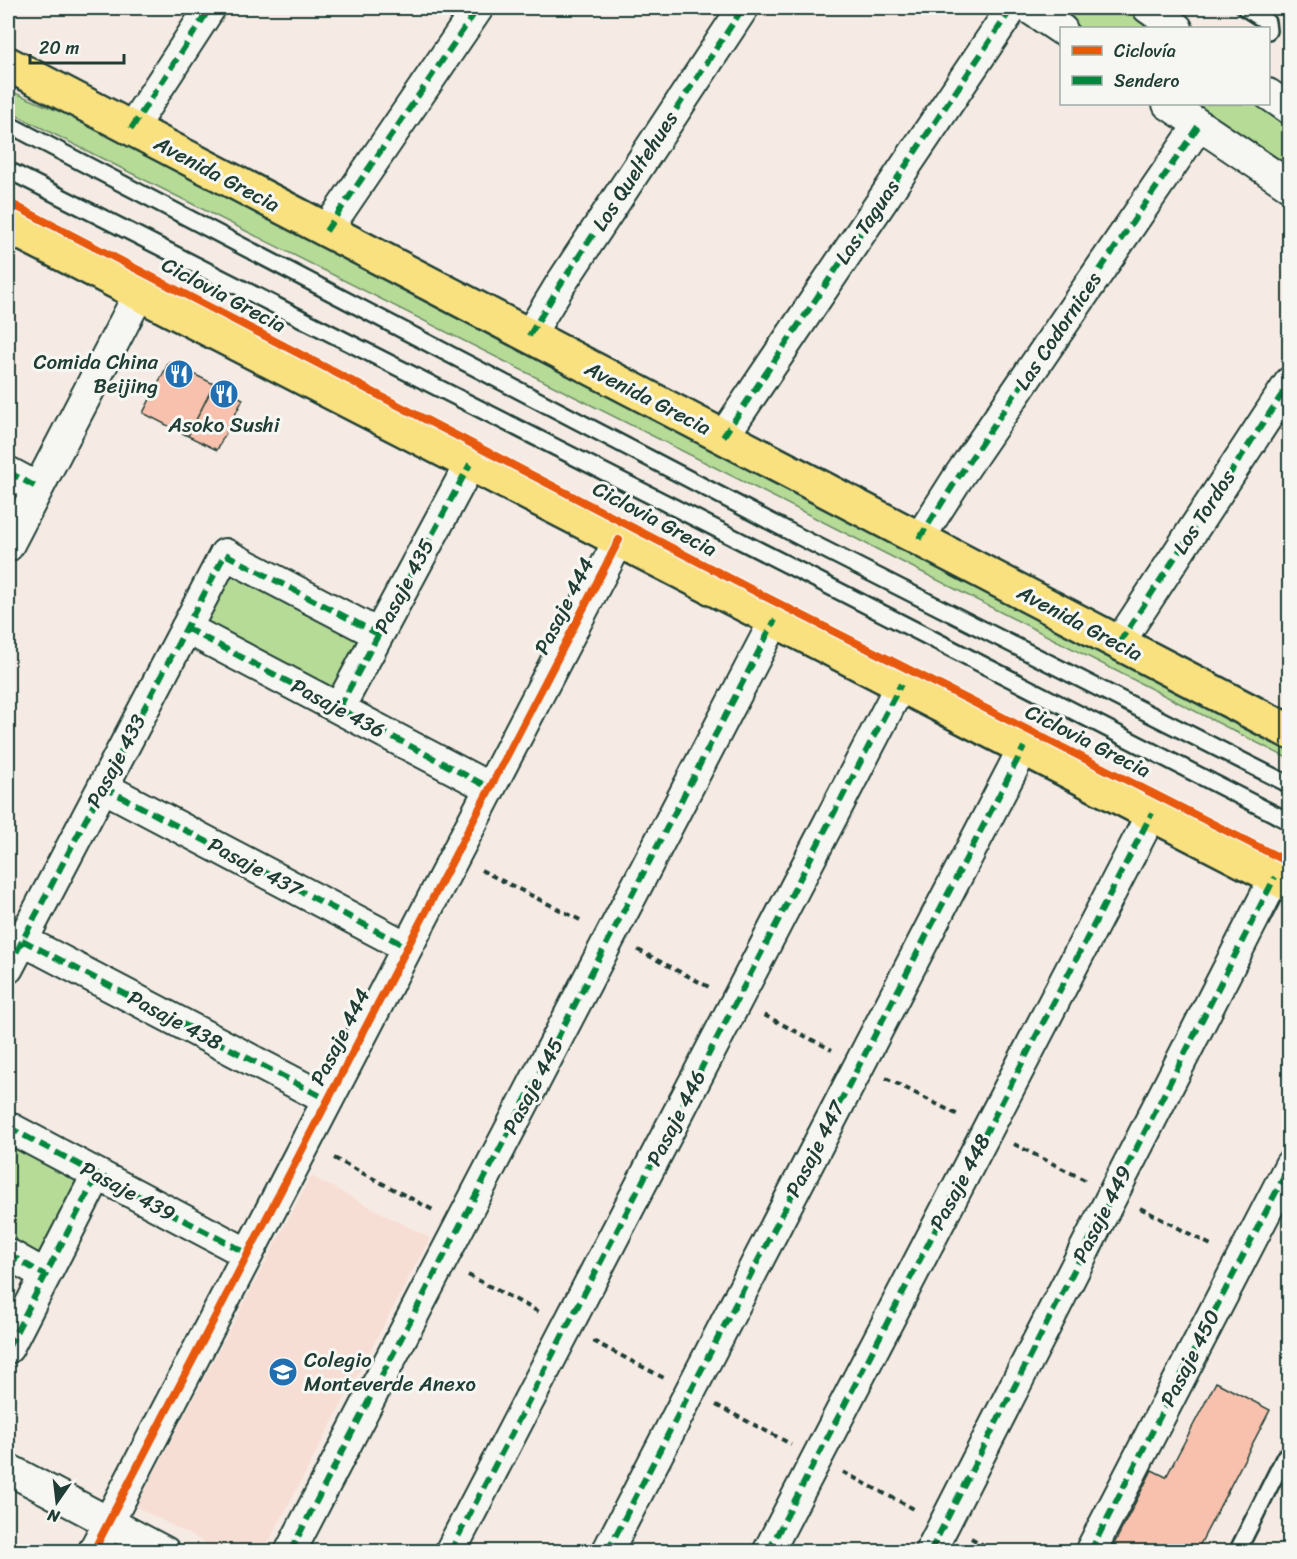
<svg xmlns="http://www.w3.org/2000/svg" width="1297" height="1559" viewBox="0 0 1297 1559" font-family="Sriracha,sans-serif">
<rect width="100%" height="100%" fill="#f6ebe4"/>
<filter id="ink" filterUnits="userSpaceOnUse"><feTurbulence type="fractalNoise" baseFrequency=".0167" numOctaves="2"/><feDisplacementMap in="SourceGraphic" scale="12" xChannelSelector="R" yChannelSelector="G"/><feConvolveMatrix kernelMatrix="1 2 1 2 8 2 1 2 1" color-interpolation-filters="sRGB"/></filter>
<g filter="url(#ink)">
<path fill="#f7ded4" d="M311 1176 430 1238 264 1551H221L136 1507Z"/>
<path fill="#b5db96" stroke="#6a8c65" stroke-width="1.5" d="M1038 8H1144L1174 28H1069Z
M8 90 149 149 1289 739V759L849 535 8 111Z
M1178 104H1268L1289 110V179Z
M231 564 367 636 335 696 199 624Z
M8 1140 78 1179 36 1258 8 1242Z"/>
<path fill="#f8c1ad" stroke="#1f3d34" stroke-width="1.5" d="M169 362 214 384 188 436 143 413Z
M214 384 243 399 217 450 188 436Z
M1216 1382 1270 1410 1196 1552H1110L1152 1470 1166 1477Z"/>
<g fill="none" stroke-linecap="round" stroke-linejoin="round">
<g stroke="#1f3d34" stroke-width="20">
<path id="service" d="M1245 8 1267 22 1268 31
M8 124 800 537 1290 785
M8 170 784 563 1290 822
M1237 1552 1285 1456"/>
</g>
<g stroke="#1f3d34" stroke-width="34">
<path id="minor" d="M1029 8 1062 30
M1148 8 1177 28
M1268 94 1290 109
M1168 104 1290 186
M131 129 210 8
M326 231 478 8
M529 336 560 285 743 8
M723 437 1012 8
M8 472 38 488
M919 539 959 476 1199 125
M8 546 139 294
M186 628 490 788
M1119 643 1290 382
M339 708 470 464
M103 787 407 947
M22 940 328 1100
M8 968 225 554 378 634
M8 1127 248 1254
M8 1254 45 1275
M8 1348 97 1175
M8 1469 165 1552
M93 1552 619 540
M290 1552 775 620
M450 1552 901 684
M607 1552 1024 747
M768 1552 1152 813
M930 1552 1275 877
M1090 1552 1290 1165"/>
</g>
<g stroke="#1f3d34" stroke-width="38">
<path id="primary" d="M8 64 1290 732
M8 226 1290 885"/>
</g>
<path stroke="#1f3d34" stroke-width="4" stroke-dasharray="6 4.5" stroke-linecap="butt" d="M481 870 584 922
M638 950 709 987
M764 1015 832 1050
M886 1078 960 1116
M1014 1144 1085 1180
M334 1158 433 1210
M1140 1208 1213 1246
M468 1275 539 1312
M593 1341 664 1378
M716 1405 791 1444
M843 1472 916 1510
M971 1538 996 1552"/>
<use href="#service" stroke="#f6f6f2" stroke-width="15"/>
<use href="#minor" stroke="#f6f6f2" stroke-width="30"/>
<use href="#primary" stroke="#fae180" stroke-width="33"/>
<path stroke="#00873e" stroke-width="6" stroke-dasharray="12 6" stroke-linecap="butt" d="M131 129 210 8
M326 231 478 8
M529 336 560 285 743 8
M723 437 1012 8
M8 472 38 488
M919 539 959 476 1199 125
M186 628 490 788
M1119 643 1290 382
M339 708 470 464
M103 787 407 947
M22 940 328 1100
M8 968 225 554 378 634
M8 1127 248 1254
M8 1254 45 1275
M8 1348 97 1175
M290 1552 775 620
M450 1552 901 684
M607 1552 1024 747
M768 1552 1152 813
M930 1552 1275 877
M1090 1552 1290 1165"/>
<g stroke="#f6f6f2" stroke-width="11">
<path id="cycleway" d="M8 202 764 596 1290 863
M93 1552 619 540"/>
</g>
<use href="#cycleway" stroke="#e8590c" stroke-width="8"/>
</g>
</g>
<defs>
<g id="restaurant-disc" transform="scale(1.5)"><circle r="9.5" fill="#1f6fb2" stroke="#f6f6f2"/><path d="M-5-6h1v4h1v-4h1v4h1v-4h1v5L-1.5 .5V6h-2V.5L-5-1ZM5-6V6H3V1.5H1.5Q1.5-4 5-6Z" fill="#fff"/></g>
<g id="school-disc" transform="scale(1.5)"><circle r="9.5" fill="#1f6fb2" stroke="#f6f6f2"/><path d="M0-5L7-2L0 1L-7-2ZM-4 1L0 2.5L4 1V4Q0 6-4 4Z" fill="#fff"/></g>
</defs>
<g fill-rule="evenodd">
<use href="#restaurant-disc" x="179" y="374"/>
<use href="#restaurant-disc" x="224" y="394"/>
<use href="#school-disc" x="283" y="1372"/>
</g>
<g text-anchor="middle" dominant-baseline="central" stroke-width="6" stroke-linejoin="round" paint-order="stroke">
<g font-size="21" fill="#1f3d34" stroke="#f6f6f2">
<text transform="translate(635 171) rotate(-57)">Los Queltehues</text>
<text transform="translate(217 174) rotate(28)">Avenida Grecia</text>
<text transform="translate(867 222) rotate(-56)">Las Taguas</text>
<text transform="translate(224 295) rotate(28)">Ciclovia Grecia</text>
<text transform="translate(1058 331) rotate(-56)">Las Codornices</text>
<text transform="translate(648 398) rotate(27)">Avenida Grecia</text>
<text transform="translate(1204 512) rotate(-57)">Los Tordos</text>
<text transform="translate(655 519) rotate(28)">Ciclovia Grecia</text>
<text transform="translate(404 586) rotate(-62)">Pasaje 435</text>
<text transform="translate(564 606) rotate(-63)">Pasaje 444</text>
<text transform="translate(1080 623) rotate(28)">Avenida Grecia</text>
<text transform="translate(338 708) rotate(28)">Pasaje 436</text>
<text transform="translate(1088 741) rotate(27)">Ciclovia Grecia</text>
<text transform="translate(116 761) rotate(-62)">Pasaje 433</text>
<text transform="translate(255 867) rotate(28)">Pasaje 437</text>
<text transform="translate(175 1020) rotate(28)">Pasaje 438</text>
<text transform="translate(340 1037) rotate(-63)">Pasaje 444</text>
<text transform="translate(533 1086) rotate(-62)">Pasaje 445</text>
<text transform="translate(676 1118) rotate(-63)">Pasaje 446</text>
<text transform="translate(815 1149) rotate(-63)">Pasaje 447</text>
<text transform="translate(960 1182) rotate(-62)">Pasaje 448</text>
<text transform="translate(128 1191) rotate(28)">Pasaje 439</text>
<text transform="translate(1102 1214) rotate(-63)">Pasaje 449</text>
<text transform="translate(1190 1358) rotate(-63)">Pasaje 450</text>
</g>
<g font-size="21" fill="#1f3d34" stroke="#f6f6f2" text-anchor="end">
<text x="158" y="362">Comida China<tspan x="158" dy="24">Beijing</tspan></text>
<text x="224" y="425" text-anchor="middle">Asoko Sushi</text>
<text x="304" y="1360" text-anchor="start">Colegio<tspan x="304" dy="24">Monteverde Anexo</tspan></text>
</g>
</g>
<rect width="1297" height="1559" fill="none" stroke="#f6f6f2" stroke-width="30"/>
<rect x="15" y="15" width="1267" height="1529" fill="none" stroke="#1f3d34" stroke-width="2" filter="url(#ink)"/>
<rect x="1060" y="27" width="210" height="78" fill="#f6f6f2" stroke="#a0aca6" stroke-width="1.5"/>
<rect x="1072" y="46" width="30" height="9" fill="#e8590c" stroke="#a0aca6" stroke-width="1.5"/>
<text x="1114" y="57" font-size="18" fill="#1f3d34">Ciclovía</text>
<rect x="1072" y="76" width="30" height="9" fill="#00873e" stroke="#a0aca6" stroke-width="1.5"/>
<text x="1114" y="87" font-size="18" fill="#1f3d34">Sendero</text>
<g transform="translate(57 1502) rotate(194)" stroke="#f6f6f2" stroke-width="4.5" paint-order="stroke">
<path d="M0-4.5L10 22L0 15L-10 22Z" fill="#1f3d34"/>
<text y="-9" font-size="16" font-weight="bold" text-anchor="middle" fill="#1f3d34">N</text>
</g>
<path d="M30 54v9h94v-9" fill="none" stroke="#1f3d34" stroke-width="3"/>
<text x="39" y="54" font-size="18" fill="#1f3d34" stroke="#f6f6f2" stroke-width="4.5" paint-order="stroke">20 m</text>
</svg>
